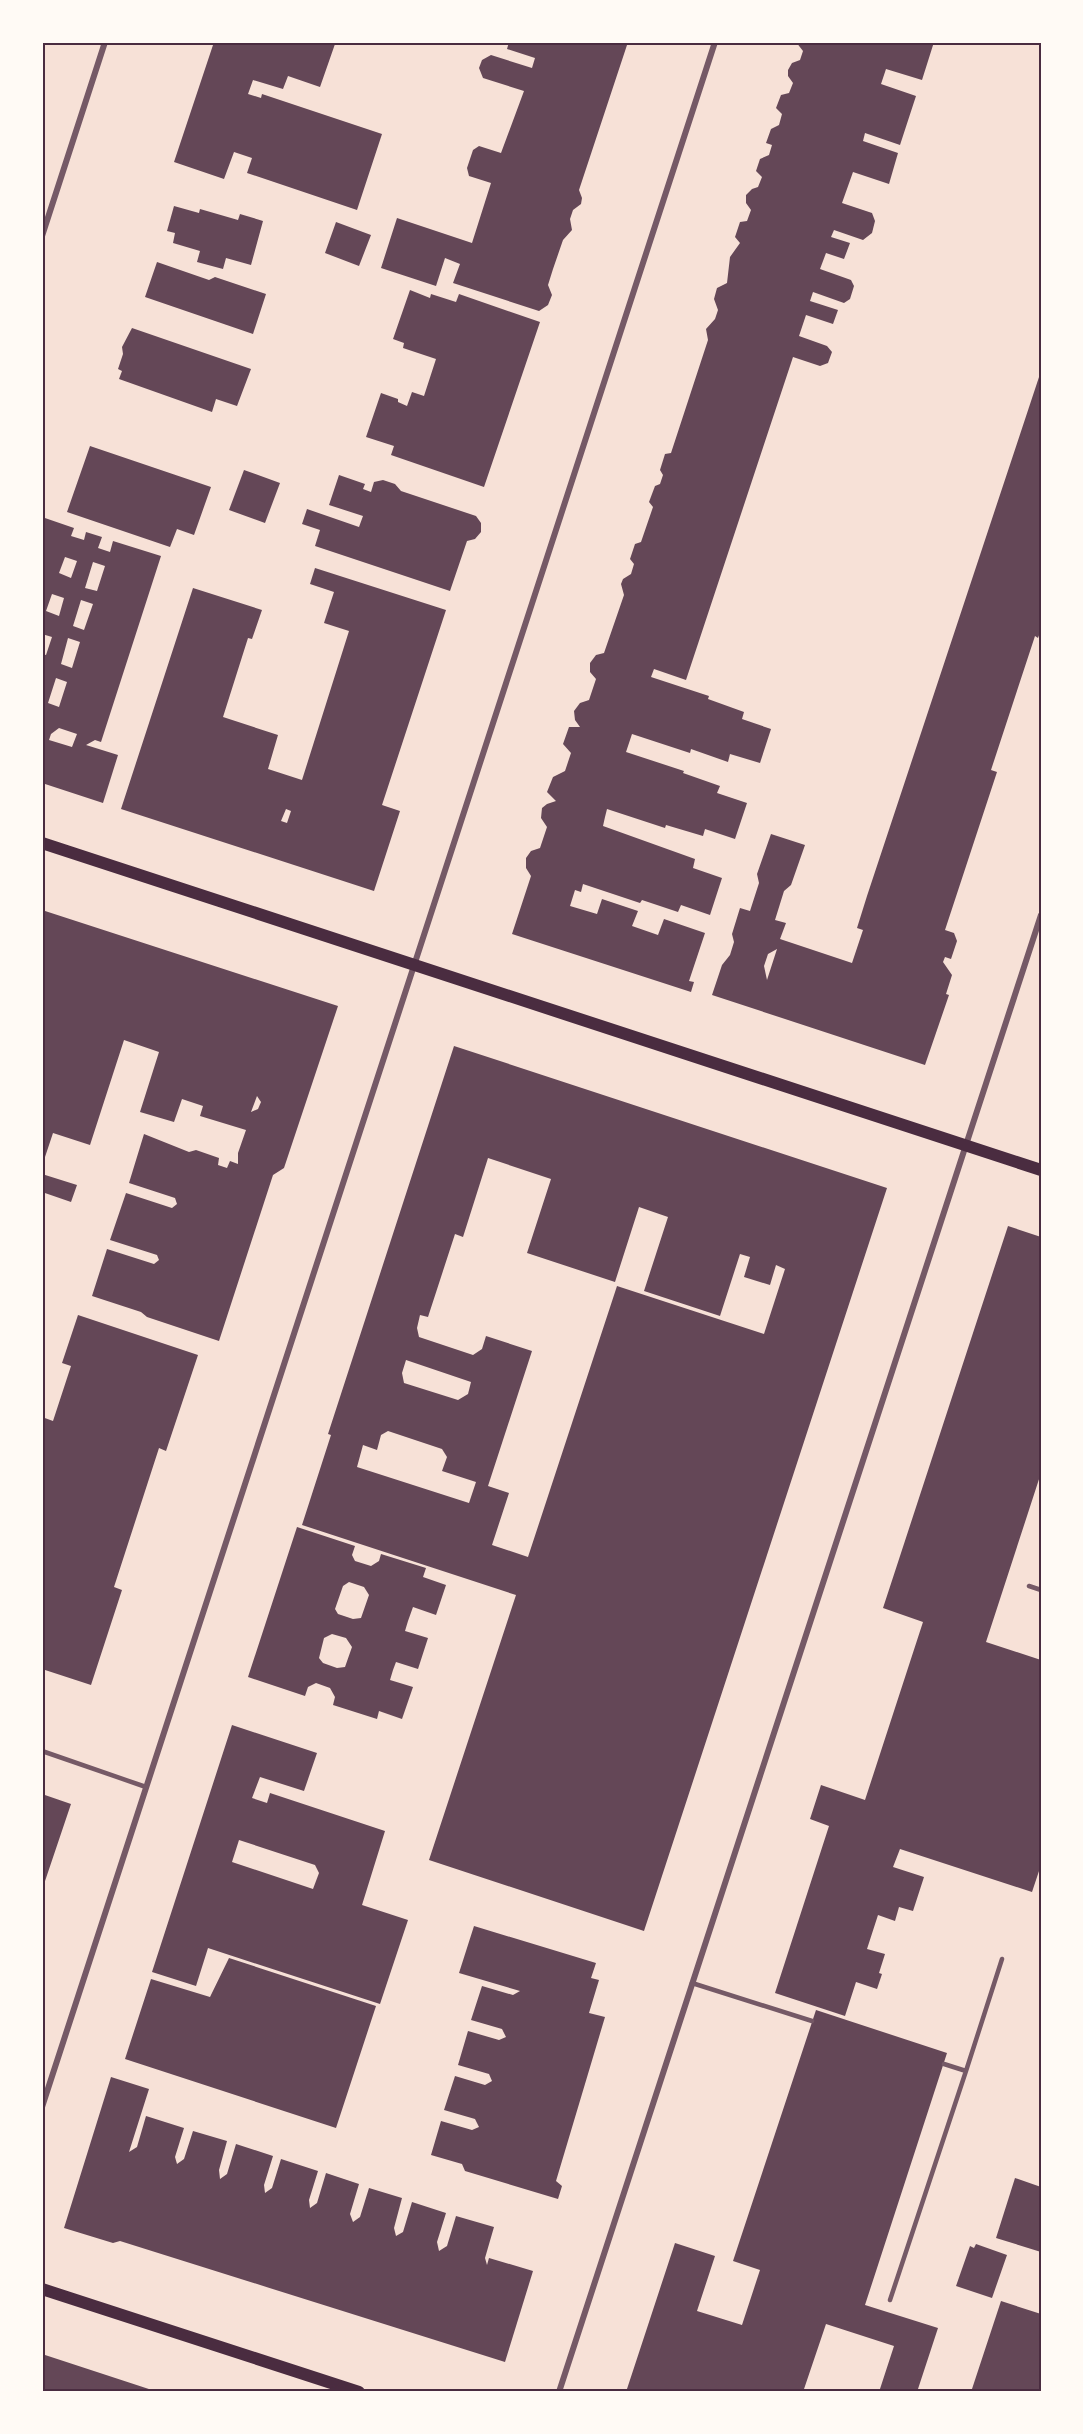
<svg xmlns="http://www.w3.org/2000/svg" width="1083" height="2434" viewBox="0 0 1083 2434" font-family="Ubuntu,sans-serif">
<rect width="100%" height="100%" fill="#f7e1d7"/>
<path fill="#644757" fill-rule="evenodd" d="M214 42H328L335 44 320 87 288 76 283 89 253 80 248 94 261 98 262 94 382 134 357 210 247 173 252 158 234 152 224 179 174 162Z
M509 42H628L579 190 582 198 581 204 573 210 570 219 572 230 563 240 553 269 548 285 552 295 548 305 539 311 453 283 460 264 445 258 436 286 381 268 397 218 472 243 491 183 469 176 467 168 473 150 479 146 501 153 524 91 483 78 479 68 482 60 491 55 532 68 535 58 507 49Z
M796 42H934L922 80 886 69 881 84 916 96 900 145 865 133 863 141 898 153 889 184 853 172 842 203 872 213 875 221 872 233 863 240 834 230 831 237 850 243 844 259 826 253 820 269 851 280 854 286 850 299 844 303 813 292 810 301 838 310 833 324 806 315 799 336 827 346 832 352 828 363 820 366 793 357 686 680 654 669 651 677 709 696 708 699 744 712 742 719 771 729 760 763 730 754 728 762 691 749 690 753 632 734 626 752 684 771 683 773 720 786 717 793 747 803 735 839 705 829 703 836 666 825 665 828 607 809 605 817 603 826 695 859 693 868 722 878 710 915 681 905 678 912 642 900 640 903 583 884 581 892 575 890 570 906 597 914 602 899 638 911 632 926 658 935 664 919 705 933 689 981 694 982 691 992 512 934 531 876 526 868V858L531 851 540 848 547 827 541 818 542 808 547 804 556 801 547 792 553 777 565 771 571 753 563 744 569 727H580L575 720 574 711 580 703 589 700 596 679 590 672V663L596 655 604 653 624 595 621 584 623 579 631 574 634 564 630 559 635 544 641 542 653 507 649 502 655 486 660 484 663 475 660 470 665 454 671 453 708 340 706 329 715 319 718 310 714 299 717 288 727 283 730 257 740 243 735 237 740 222 747 221 751 210 746 203V195L752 189 758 187 762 177 756 171 760 159 769 155 772 145 766 143 771 129 779 125 782 114 776 108 781 95 789 93 793 83 788 76V70L792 63 800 60 803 51Z
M174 206 199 213 200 209 238 220 240 214 263 221 251 265 226 258 223 269 197 262 200 251 173 243 175 233 167 231Z
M336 222 371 235 359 266 325 253Z
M157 262 209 280 215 277 266 294 253 334 145 297Z
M410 290 430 298 431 294 456 302 459 294 540 322 484 487 391 455 394 446 366 437 381 393 398 399V402L407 406 412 392 424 396 436 359 403 348 404 343 393 339Z
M132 328 251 369 237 406 216 399 212 412 119 379 122 371 118 369 123 354 122 347Z
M1041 371V630L1038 638 1035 636 991 770 997 772 945 930 954 933 957 941 951 959 945 957 943 962 952 975 946 994 949 995 925 1065 712 995 722 965 730 955 734 942 732 934 740 908 750 911 759 883 757 874 771 834 805 845 791 885 784 891 775 920 786 923 780 939 852 963 863 930 857 928 867 896ZM777 949 767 980 764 966 768 954Z
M90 446 211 487 194 535 177 529 170 547 67 512Z
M244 470 280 483 265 523 229 510Z
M339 475 365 484 363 489 371 492 374 482 383 480 395 484 401 491 476 516 481 523V532L475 539 467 541 450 591 315 546 320 530 302 524 307 509 359 527 363 516 329 505Z
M42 517 74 528 71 536 84 540 86 532 102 537 98 548 110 552 113 541 161 556 101 742 95 740 86 745 118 755 103 803 42 783V654L46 655 52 637 42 634ZM65 557 77 561 71 578 59 573ZM93 562 105 566 97 591 85 588ZM52 594 64 598 59 616 46 611ZM81 600 93 604 84 630 73 626ZM68 638 80 642 72 668 61 664ZM56 678 67 682 59 707 48 703ZM59 728 77 734 72 747 49 740 51 734Z
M315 568 446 610 382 805 400 811 374 891 121 809 193 588 262 610 252 639 248 638 223 717 278 735 268 769 302 780 349 631 324 623 334 592 310 584ZM286 809 291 811 287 823 281 821Z
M42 910 338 1006 284 1168 273 1175 219 1341 147 1317 141 1312 92 1296 107 1249 154 1264 159 1260 157 1255 110 1240 126 1193 172 1208 177 1204 175 1198 129 1183 144 1134 189 1152 196 1150 219 1158 218 1165 227 1168 230 1161 238 1164V1153L246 1130 200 1116 203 1106 182 1099 174 1122 140 1112 159 1052 124 1040 90 1145 53 1133 42 1166ZM257 1096 261 1102 258 1109 251 1112Z
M454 1046 887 1188 644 1931 429 1860 516 1595 302 1525 331 1435 328 1434ZM488 1158 551 1179 527 1253 615 1282 639 1207 668 1217 644 1291 720 1316 740 1254 750 1257 744 1277 770 1285 776 1265 785 1269 764 1334 617 1286 528 1557 492 1545 509 1493 488 1486 532 1351 486 1336 482 1349 473 1355 419 1337 417 1328 420 1315 428 1317 455 1234 463 1237ZM406 1360 471 1382 468 1394 458 1400 404 1383 402 1373ZM388 1431 442 1449 447 1457 442 1471 476 1482 469 1503 357 1467 363 1445 377 1450 381 1435Z
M42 1174 77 1185 71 1202 42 1192Z
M1008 1226 1041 1237V1473L986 1642 1041 1660V1865L1032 1892 900 1849 893 1867 924 1877 913 1911 899 1907 895 1921 878 1915 867 1949 885 1954 879 1973 882 1974 877 1989 856 1982 845 2016 775 1993 829 1826 810 1819 821 1785 865 1800 923 1622 883 1608Z
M78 1315 198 1355 166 1451 159 1448 114 1587 122 1590 91 1685 42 1669V1417L53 1421 71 1366 62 1363Z
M297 1527 355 1546 352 1555 355 1561 371 1566 379 1561 381 1554 426 1568 423 1577 446 1585 436 1615 413 1607 408 1621 405 1631 428 1638 418 1669 396 1662 393 1670 390 1680 413 1687 402 1719 379 1711 377 1719 333 1705 335 1697 330 1688 316 1683 308 1687 305 1696 248 1677ZM349 1582 364 1587 369 1595 361 1618 353 1619 338 1614 335 1609 343 1586ZM332 1634 346 1638 352 1647 345 1667 337 1668 323 1663 319 1658 324 1638Z
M232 1725 317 1753 304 1791 260 1777 252 1798 267 1803 270 1793 385 1831 362 1905 408 1920 380 2004 208 1948 196 1986 152 1972ZM239 1840 315 1865 319 1873 313 1889 232 1862Z
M42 1794 71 1804 42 1890Z
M474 1926 596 1963 591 1978 599 1980 589 2013 605 2017 556 2181 562 2186 558 2199 465 2171 462 2164 431 2155 441 2121 472 2130 479 2127 475 2119 444 2110 455 2076 485 2085 492 2081 489 2074 458 2065 468 2031 499 2040 506 2037 502 2029 471 2020 482 1986 513 1995 520 1991 459 1973Z
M229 1958 376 2006 336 2128 125 2059 151 1979 210 1997Z
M816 2010 947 2053 865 2305 938 2328 917 2392H879L894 2346 826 2324 803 2392H626L675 2243 715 2256 697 2311 742 2325 760 2270 733 2261Z
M111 2077 149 2089 129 2152 137 2147 146 2116 184 2128 175 2157 177 2164 184 2159 193 2131 227 2141 219 2170 220 2179 227 2174 236 2144 273 2156 264 2185 265 2193 272 2188 281 2159 318 2171 309 2200 310 2208 317 2203 326 2173 359 2184 350 2214 353 2222 360 2217 369 2188 402 2198 394 2228 396 2236 403 2232 412 2202 446 2213 437 2242 439 2251 447 2246 456 2216 494 2227 485 2258 487 2265 489 2258 533 2271 505 2362 120 2241 113 2243 64 2228Z
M1015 2178 1041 2187V2252L996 2238Z
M976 2244 1007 2255 992 2298 956 2286 970 2246 974 2248Z
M1001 2301 1041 2314V2392H971Z
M42 2354 158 2392H42Z"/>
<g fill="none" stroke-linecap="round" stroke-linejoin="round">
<path stroke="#755966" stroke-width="4.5" d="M1029 1586 1041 1590
M42 1751 146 1787
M692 1983 812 2021
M944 2064 966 2071 1002 1959
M890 2300 966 2071"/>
<path stroke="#755966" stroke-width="6" d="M42 236 105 42
M42 2107 715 42
M559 2392 1041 915"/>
<path stroke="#4a2c40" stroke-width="12" d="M42 843 1041 1170
M42 2289 359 2392"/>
</g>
<rect width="1083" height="2434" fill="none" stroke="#fffaf5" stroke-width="87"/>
<rect x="44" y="44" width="996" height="2346" fill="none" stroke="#4a2c40" stroke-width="2"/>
</svg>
